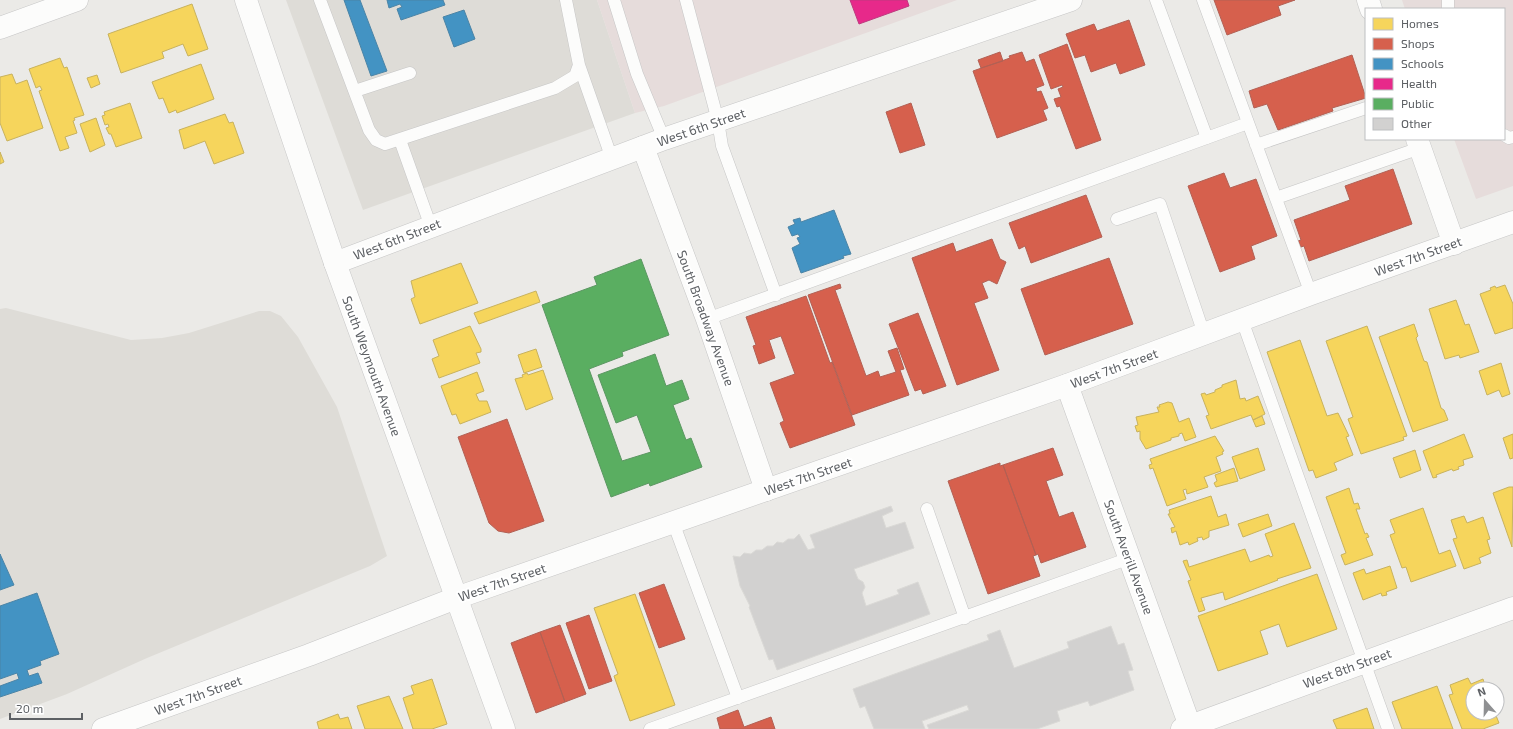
<svg xmlns="http://www.w3.org/2000/svg" width="1513" height="729" viewBox="0 0 1513 729" font-family="'Exo 2',sans-serif">
<rect width="100%" height="100%" fill="#ebeae7"/>
<path fill="#dedcd7" d="M286 0H597L635 113 363 210Z
M6 308 131 340 162 338 189 333 259 311H270L281 316 298 337 337 407 387 556 370 566 147 658 67 694 0 719V309Z"/>
<path fill="#e6dcdb" d="M597 0H957L664 106 635 113Z
M1402 0H1513V186L1476 199 1454 139H1504V9H1405Z"/>
<path fill="#f6d55c" stroke="#c8b25e" d="M192 4 208 49 188 56 183 44 162 52 164 58 121 73 108 34Z
M60 58 64 68 67 67 84 115 74 118 75 120 73 121 77 133 65 137 69 148 60 151 40 94 39 91 42 90 40 86 36 88 29 69Z
M201 64 214 99 177 113 176 110 169 113 163 98 159 99 152 82Z
M12 74 16 84 27 80 43 128 7 141 0 123V77Z
M97 75 100 84 91 88 87 78Z
M130 103 142 138 116 147 111 134H109L106 128 109 127 108 124 105 125 102 116 105 115 104 112Z
M225 114 229 123 233 122 244 153 214 164 205 141 184 149 179 130Z
M96 118 105 145 90 152 80 124Z
M0 152 4 162 0 164Z
M461 263 478 303 420 324 411 299 415 297 411 281Z
M1505 285 1513 304V328L1495 334 1480 294 1491 290 1490 288 1495 286 1496 288Z
M536 291 540 302 479 324 474 313Z
M1456 300 1465 325 1469 324 1479 352 1460 358 1459 355 1445 359 1429 309Z
M1414 324 1418 336 1416 338 1424 361 1427 362 1441 408 1444 410 1448 420 1413 432 1379 337Z
M470 326 481 349V352L476 353 480 363 439 378 432 359 439 356 433 340Z
M1367 326 1407 436 1403 437 1404 440 1361 454 1348 419 1353 417 1326 341Z
M1300 340 1327 416 1338 413 1349 436 1346 437 1353 455 1334 463 1337 470 1316 478 1313 470 1309 471 1267 352Z
M536 349 542 367 524 373 518 355Z
M1501 363 1510 394 1502 397 1499 390 1487 395 1479 371Z
M543 370 553 399 526 410 515 379 523 377 522 375 527 373 528 375Z
M477 372 484 391 476 394 479 401H487L491 412 460 424 456 414 452 415 441 386Z
M1236 380 1240 399 1245 398 1246 401 1258 396 1265 414 1253 420 1251 415 1211 429 1206 416 1209 415 1201 394 1205 393 1206 395 1215 392V390L1222 387V385Z
M1168 402 1172 403 1179 422 1189 418 1196 437 1185 441 1182 433 1179 434V436L1171 438V440L1146 449 1140 439V431L1137 432 1135 426 1138 425 1136 417 1159 412 1157 407H1160L1159 405Z
M1262 416 1265 424 1256 427 1253 420Z
M1464 434 1473 457 1463 460 1464 465 1458 467 1459 469 1453 471 1452 469 1436 475 1437 477 1433 478 1423 451Z
M1513 434V458L1510 459 1503 438Z
M1215 436 1224 451 1222 452 1223 454 1216 457 1221 471 1204 477 1208 487 1187 494 1186 489 1183 490 1186 499 1167 506 1153 468 1150 469 1149 465 1152 464 1150 459Z
M1258 448 1265 470 1240 479 1232 457Z
M1415 450 1421 470 1400 478 1393 458Z
M1234 468 1238 481 1216 487 1214 483 1217 481 1215 475Z
M1509 487H1513L1512 547 1493 493Z
M1349 488 1354 504 1358 503 1360 509H1356L1365 534 1367 533 1369 537 1366 538 1373 555 1345 565 1341 555 1346 553 1326 497Z
M1211 496 1218 517 1226 514 1229 525 1209 531V537L1203 540 1202 537 1197 538 1198 541 1189 545 1188 542 1180 545 1176 531 1172 533 1171 528 1175 527 1168 514H1170L1169 510Z
M1423 508 1439 554 1450 550 1456 566 1411 582 1406 567 1402 568 1390 535 1395 533 1390 520Z
M1268 514 1272 526 1243 537 1238 524Z
M1464 516 1467 523 1483 517 1490 539 1487 540 1491 553 1479 558 1481 563 1464 569 1453 539 1457 538 1451 520Z
M1294 523 1311 568 1277 579 1278 580 1225 600 1223 592 1201 598 1205 610 1199 612 1188 581 1191 580 1183 561 1187 560 1189 567 1245 549 1250 562 1269 555 1270 557 1273 556 1265 534Z
M1390 566 1397 588 1386 592 1387 595 1382 596 1381 593 1363 600 1353 573 1364 569 1366 574Z
M1317 574 1337 629 1287 647 1279 624 1260 631 1268 654 1218 671 1198 616Z
M635 594 675 705 630 721 614 676 618 674 594 608Z
M1468 678 1471 684 1483 679 1486 689H1473V713H1495L1499 723 1483 729H1462L1449 695 1453 694 1450 685Z
M432 679 447 724 432 729H413L403 698 414 694 411 686Z
M1437 686 1453 729H1402L1392 702Z
M389 696 403 729H365L357 706Z
M1367 708 1374 729H1337L1333 720Z
M338 714 340 719 348 717 352 729H319L317 722Z"/>
<path fill="#d6604d" stroke="#b26054" d="M1214 0H1295L1278 6 1281 15 1227 35Z
M1129 20 1145 65 1120 74 1116 63 1091 72 1085 55 1075 58 1066 34 1094 24 1097 31Z
M1067 44 1101 140 1076 149 1060 106 1057 107 1054 99 1061 97 1058 89 1063 87 1062 85 1051 89 1039 55Z
M1000 52 1003 61 981 68 978 60Z
M1022 52 1026 62 1034 59 1044 85 1036 88 1037 92 1041 91 1048 108 1043 110 1047 120 997 138 973 71 1010 58 1009 56Z
M1352 55 1366 98 1332 108 1333 111 1278 130 1267 104 1254 108 1249 91Z
M911 103 925 145 900 153 886 112Z
M1393 169 1412 224 1309 261 1304 246 1301 247 1298 241 1301 240 1294 220 1350 200 1345 186Z
M1224 173 1230 188 1256 179 1277 236 1251 246 1255 259 1220 272 1188 186Z
M1086 195 1102 237 1031 263 1025 246 1019 249 1009 223Z
M992 239 1000 259 1006 262 997 284 989 280 982 283 988 298 974 303 999 370 957 385 912 258 953 243 956 252Z
M1109 258 1133 324 1045 355 1021 289Z
M840 284 841 288 835 290 866 376 878 371 880 377 896 372 888 351 897 348 904 369 900 370 909 395 852 415 808 295Z
M806 296 830 363 832 362 855 425 790 448 780 423 784 421 770 383 795 374 781 336 769 340 775 358 759 364 753 346 756 345 746 317Z
M918 313 946 386 923 394 921 389 915 391 889 324Z
M507 419 544 521 509 533 498 531 489 523 458 437Z
M1053 448 1063 475 1046 481 1059 517 1073 512 1086 547 1041 563 1038 554 1036 555 1003 465Z
M1000 463V466L1003 465 1036 555 1033 556 1040 576 988 594 948 481Z
M664 584 685 639 659 648 639 593Z
M589 615 612 681 589 689 566 623Z
M560 625 586 694 565 702 540 632Z
M540 632 565 702 536 713 511 643Z
M738 710 744 727 771 717 775 729H720L717 718Z"/>
<path fill="#4393c3" stroke="#4b84a6" d="M344 0H360L387 71 371 76Z
M387 0H443L445 5 401 20 397 9 402 7 400 4 389 8Z
M464 10 475 39 454 47 443 17Z
M834 210 851 254 843 256 844 258 801 273 792 248 800 244 797 238 800 237 798 234 792 236 788 227 795 224 793 220 800 218 801 222Z
M0 554 14 585 0 590Z
M37 593 59 654 40 661 41 665 27 670 29 676 38 673 42 683 0 697V686L19 679 17 673 0 679V606Z"/>
<path fill="#e7298a" stroke="#be3a7f" d="M850 0H907L909 6 859 24Z"/>
<path fill="#5aae61" stroke="#5b9762" d="M641 259 669 335 622 352 623 356 589 369 622 461 651 452 637 415 616 423 598 375 655 354 666 386 682 380 689 399 673 405 686 440 691 438 702 467 650 486 649 483 611 497 542 305 597 285 594 277Z"/>
<path fill="#d2d1d0" stroke="#dad9d6" d="M891 506 893 511 882 516 886 528 905 522 914 548 854 569 858 579 863 582 865 587 862 593 866 606 899 594 897 590 918 582 930 614 777 670 773 659 769 660 749 607 750 606 740 586 733 556 740 557 744 553 751 554 756 550H762L767 546H773L777 542 783 543 788 539H794L799 534 808 550 815 548 810 535Z
M1111 626 1118 645 1124 643 1133 670 1128 671 1134 690 1090 706 1088 701 1057 711 1060 721 1037 729H929L927 725 969 710 967 705 922 721 925 729H874L865 706 860 708 853 689 989 640 987 635 1000 630 1014 668 1069 648 1067 642Z"/>
<g fill="none" stroke-linecap="round" stroke-linejoin="round">
<g stroke="#c6c6c6" stroke-width="13">
<path id="service" d="M320 0 369 130 376 140 385 144 555 88 575 76 579 65 566 0
M614 0 637 74 664 139
M686 0 718 121 722 146 776 295
M1156 0 1207 138
M1203 0 1311 294
M1448 9V0
M579 65 612 159
M355 91 410 73
M1504 135 1509 138 1513 137
M400 140 431 227
M1256 145 1366 108
M1276 198 1420 148
M1117 219 1160 204 1204 334
M707 319 1248 123
M1242 320 1388 729
M927 509 965 618
M673 522 738 698
M650 729 1130 558"/>
</g>
<g stroke="#c6c6c6" stroke-width="23">
<path id="minor" d="M1368 0 1371 9
M0 28 77 0
M1417 139 1454 244
M643 147 707 319 766 490
M1067 385 1191 729
M103 729 309 655 456 598
M1182 729 1513 608"/>
</g>
<g stroke="#c6c6c6" stroke-width="23">
<path id="tertiary" d="M335 263 664 139 1071 0
M456 598 1067 385 1311 294 1513 222"/>
</g>
<g stroke="#c8c8c8" stroke-width="23">
<path id="secondary" d="M246 0 335 263 504 729"/>
</g>
<use href="#service" stroke="#fcfcfb" stroke-width="12"/>
<use href="#minor" stroke="#fcfcfb" stroke-width="22"/>
<use href="#tertiary" stroke="#fcfcfb" stroke-width="22"/>
<use href="#secondary" stroke="#fcfcfb" stroke-width="22"/>
</g>
<g text-anchor="middle" dominant-baseline="central" stroke-width="4" stroke-linejoin="round" paint-order="stroke">
<g font-size="13" fill="#5d6064" stroke="#fff">
<text transform="translate(701 127) rotate(-19)">West 6th Street</text>
<text transform="translate(397 239) rotate(-21)">West 6th Street</text>
<text transform="translate(1418 256) rotate(-20)">West 7th Street</text>
<text transform="translate(706 318) rotate(70)">South Broadway Avenue</text>
<text transform="translate(372 366) rotate(70)">South Weymouth Avenue</text>
<text transform="translate(1114 368) rotate(-20)">West 7th Street</text>
<text transform="translate(808 476) rotate(-19)">West 7th Street</text>
<text transform="translate(1129 557) rotate(70)">South Averill Avenue</text>
<text transform="translate(502 582) rotate(-19)">West 7th Street</text>
<text transform="translate(1347 668) rotate(-20)">West 8th Street</text>
<text transform="translate(198 695) rotate(-20)">West 7th Street</text>
</g>
</g>
<rect x="1365" y="8" width="140" height="132" fill="#ffffff" stroke="#bebfc1"/>
<rect x="1373" y="18" width="20" height="12" fill="#f6d55c" stroke="#bebfc1"/>
<text x="1401" y="28" font-size="12" fill="#5d6064">Homes</text>
<rect x="1373" y="38" width="20" height="12" fill="#d6604d" stroke="#bebfc1"/>
<text x="1401" y="48" font-size="12" fill="#5d6064">Shops</text>
<rect x="1373" y="58" width="20" height="12" fill="#4393c3" stroke="#bebfc1"/>
<text x="1401" y="68" font-size="12" fill="#5d6064">Schools</text>
<rect x="1373" y="78" width="20" height="12" fill="#e7298a" stroke="#bebfc1"/>
<text x="1401" y="88" font-size="12" fill="#5d6064">Health</text>
<rect x="1373" y="98" width="20" height="12" fill="#5aae61" stroke="#bebfc1"/>
<text x="1401" y="108" font-size="12" fill="#5d6064">Public</text>
<rect x="1373" y="118" width="20" height="12" fill="#d2d1d0" stroke="#bebfc1"/>
<text x="1401" y="128" font-size="12" fill="#5d6064">Other</text>
<g transform="translate(1485 701) rotate(340)"><circle r="19" fill="#ffffff" stroke="#bebfc1"/>
<path d="M0-3L7 15L0 10L-7 15Z" fill="#8f9092"/>
<text y="-6" font-size="11" font-weight="bold" text-anchor="middle" fill="#5d6064">N</text>
</g>
<path d="M10 713v6h72v-6" fill="none" stroke="#5d6064" stroke-width="2"/>
<text x="16" y="713" font-size="12" fill="#5d6064" stroke="#ffffff" stroke-width="3" paint-order="stroke">20 m</text>
</svg>
